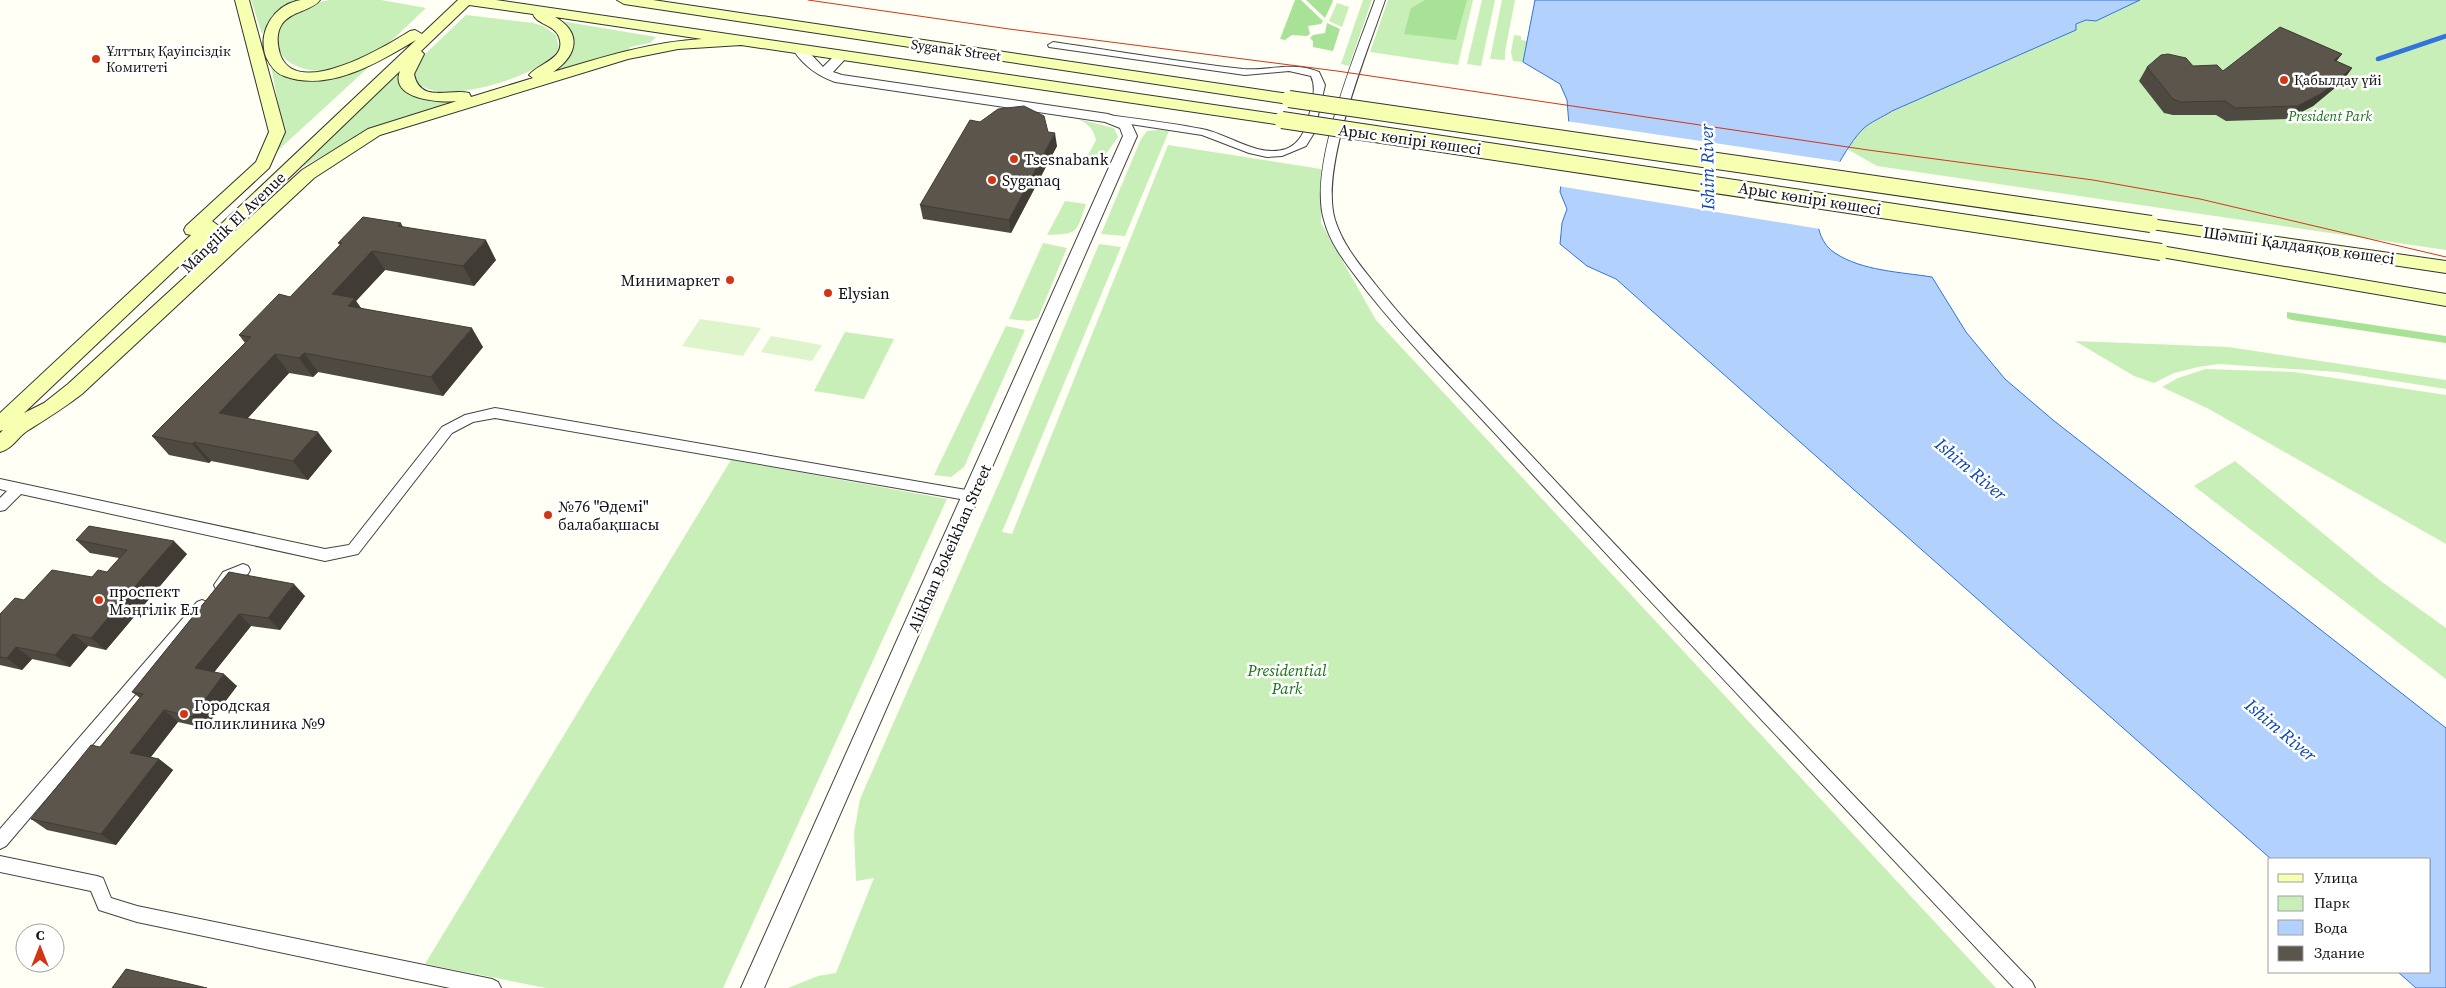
<svg xmlns="http://www.w3.org/2000/svg" width="2446" height="988" viewBox="0 0 2446 988" font-family="'Source Serif 4',serif">
<rect width="100%" height="100%" fill="#fffff5"/>
<path fill="#c9efb8" d="M251 0H297L273 14 262 34Z
M329 0H381L426 8C405 27 384 52 357 63 276 95 240 18 329 0Z
M1363 0H1372L1349 66 1341 64Z
M1388 0H1473L1458 65 1370 52Z
M1482 0H1495L1481 66 1467 64Z
M1502 0H1515L1505 52V60L1490 59Z
M2140 0H2446V250L1877 166 1847 149 1863 128 1892 111 2086 20 2096 21Z
M1337 3 1349 7 1342 27 1329 21Z
M466 15 533 23 543 26 556 35 559 48C546 77 416 116 414 72L421 58Z
M561 21 656 37 650 43 630 47 628 52 545 76C560 65 571 58 575 40Z
M1514 35 1521 36V40L1527 41 1523 62 1513 61 1511 52Z
M372 64 272 156 282 124 271 66 280 73 299 78Z
M401 71 398 80C412 103 440 101 464 99L397 119 362 134 297 170Z
M1078 119 1114 128 1118 137 1101 161 1086 159 1096 140C1093 129 1089 124 1078 119Z
M1159 130 1169 131 1125 236 1101 234 1141 139 1147 131Z
M1168 145 1321 169V223L1376 320 1996 988H788L818 976 836 973 874 878 856 881 854 833 860 799 1003 474 1099 244 1121 247 1002 532 1012 534Z
M1065 201 1086 204C1076 233 1079 234 1047 235Z
M1043 243 1067 248 1038 318 1029 321 1009 319Z
M1006 326 1025 330 964 467 951 477 934 475Z
M845 332 894 339 864 399 814 391Z
M2075 341 2228 347 2446 380V389L2338 372 2219 364 2198 367 2174 373 2154 383 2134 376Z
M2206 369 2294 372 2446 395V544L2209 409 2162 387 2178 378Z
M731 460 947 499 723 988H546L425 964Z
M2235 461 2382 582 2446 628V679L2194 486Z"/>
<path fill="#a8e296" d="M1295 0H1301L1323 21 1321 24 1308 26 1310 34 1307 36 1292 35 1285 40 1280 39Z
M1306 0H1332L1333 1 1325 18Z
M1425 0H1467L1456 40 1404 34 1411 8Z
M1327 23 1340 29 1333 51 1313 47V41L1310 38 1313 35 1325 33Z
M2287 312 2446 336V343L2292 320 2287 318Z"/>
<path fill="#def5cb" d="M700 319 761 328 743 356 682 346Z
M771 336 822 345 812 361 761 352Z"/>
<path fill="#b3d1fd" stroke="#3174dc" d="M1535 0H2140L2096 21 2086 20 2076 24V30L1892 111C1883 117 1870 122 1863 129 1848 143 1820 194 1818 213 1816 228 1822 245 1835 253 1862 271 1901 272 1932 277L1966 332 2005 379 2053 420 2446 728V988H2416L2398 972H2430V859H2271L1616 279 1587 266 1560 244 1562 223 1567 209 1560 192 1569 125 1567 100 1560 84 1523 62Z"/>
<path fill="#fffff5" d="M1566 121 1842 162 1820 213V229L1558 186Z"/>
<g fill="none" stroke-linecap="round" stroke-linejoin="round">
<path stroke="#3174dc" stroke-width="4.5" d="M2378 59 2446 36"/>
<g stroke="#444" stroke-width="2">
<path id="minor" d="M1375 0H1385C1367 53 1319 168 1335 220 1343 245 1359 264 1375 284 1417 337 1466 385 1512 435 1684 619 1858 800 2032 982L2035 988H2014C1843 806 1671 625 1502 441 1456 391 1408 343 1366 290 1350 268 1331 247 1324 220 1308 167 1356 53 1375 0Z
M1053 42C1116 51 1180 62 1243 69 1270 71 1292 61 1319 72L1325 85 1314 133 1306 146 1282 156 1267 157 1249 153 1202 135 1104 120 1103 118 1108 115C1139 119 1171 123 1202 129 1229 134 1257 158 1286 149 1301 143 1305 130 1309 116 1312 102 1317 89 1311 76L1289 71 1245 75 1049 47 1048 45Z
M495 408 972 491 977 492 979 496 977 500 972 501 495 418 473 422 452 433 358 554 325 561 21 494 5 510 0 511V498L7 491 0 489V479L325 549 349 545 442 427 465 415Z
M243 564 248 566 250 570 248 574C243 576 236 578 233 581 226 586 226 593 216 589L214 585 223 572Z
M202 600 207 602 209 606 207 610 6 846 0 849V829L197 602Z
M0 856 97 876 103 878 111 898 137 906 492 979 498 982 501 988H450L137 922 99 910 91 891 0 872Z"/>
</g>
<g stroke="#444" stroke-width="2">
<path id="tertiary" d="M800 47 805 48 823 67 836 54H846L847 57 833 72 842 75 1108 114 1131 123 1137 136 764 988H741L1123 136 1120 128 1105 122 835 82C818 76 804 66 794 51Z"/>
</g>
<g stroke="#333" stroke-width="2">
<path id="secondary" d="M235 0H249L285 132 269 168 212 221 219 226 416 40C379 62 329 93 284 76 275 73 270 65 266 57 257 32 274 4 301 0 307 0 314 0 320 0 312 11 291 11 282 24 276 33 277 44 280 54 296 101 386 46 410 31L415 30 422 34 458 0H496L1282 115 1290 120 1282 125 741 45 678 49 628 59 380 135 314 178 82 394C64 408 46 419 27 431 17 438 12 449 0 452V433L3 430 0 431V413L191 235 186 234 184 230 186 226 256 162 269 132ZM469 5 533 14C536 24 555 25 559 37 567 59 538 63 529 75L533 78 471 97 469 93C450 88 420 104 414 74L424 54 421 51ZM555 17 702 39C651 42 603 57 553 72 577 56 583 33 555 17ZM400 71C389 100 441 103 457 101L368 129 302 170 68 384 44 403 24 413 197 249 199 253H211Z
M617 0H653L1289 94 1297 99 1289 104 624 4Z
M2151 219 2446 261V273L2145 228 2143 224 2145 220Z
M2161 246 2446 294V306L2155 256 2152 252 2155 248Z"/>
</g>
<use href="#minor" fill="#fff" fill-rule="evenodd"/>
<use href="#tertiary" fill="#fff" fill-rule="evenodd"/>
<use href="#secondary" fill="#f7ffb0" fill-rule="evenodd"/>
<path stroke="#d33617" stroke-width="1" d="M808 0 1009 29 1337 71 1868 150 2093 180 2200 199 2446 257"/>
<g stroke="#333" stroke-width="18" stroke-linecap="butt">
<path id="secondary-bridge" d="M1289 99 2151 224
M1282 120 2161 252"/>
</g>
<use href="#secondary-bridge" stroke="#f7ffb0" stroke-width="16"/>
</g>
<path fill="#4e4941" d="M2342 54 2336 61 2352 68 2342 82 2313 106 2288 119 2226 121 2216 115H2173L2164 113 2139 81 2147 67 2193 66 2223 71Z
M1048 132 1057 146 1011 233 923 219 920 205Z
M401 223 403 227 496 260 474 286 385 270 356 301 361 308 483 347 443 396 318 372 313 377 289 373 247 419 332 451 308 480 211 461 209 463 169 455 152 436 245 343 239 335 290 297 340 245 338 243Z
M76 540 187 554 106 650 88 646 70 667 32 659 22 670 0 665V614L24 600 107 572 119 558 90 553Z
M229 572 305 596 280 630 251 626 214 672 237 686 205 728 178 722 151 757 159 759 173 770 116 845 47 830 31 819 100 747 140 698 132 692Z"/>
<path fill="#403c35" d="M2342 54 2332 67 2334 60Z
M2352 68 2342 82 2313 106 2288 119 2298 106Z
M1055 133 1057 146 1011 233 1009 220Z
M486 240 496 260 474 286 463 266Z
M372 251 385 270 356 301 368 318 361 325 332 294Z
M472 328 483 347 443 396 431 377Z
M304 353 318 372 313 377 299 358Z
M275 354 289 373 235 432 219 413Z
M318 432 332 451 308 480 293 461Z
M194 442 211 461 209 463 192 444Z
M174 541 187 554 106 650 91 638Z
M294 584 305 596 280 630 268 618Z
M239 614 251 626 208 680 195 668Z
M73 634 88 646 70 667 55 655Z
M16 647 32 659 22 670 7 658Z
M224 674 237 686 205 728 192 717Z
M164 710 178 722 145 764 130 753Z
M159 759 173 770 116 845 101 834Z"/>
<path fill="#5b554c" stroke="#403c35" d="M2280 27 2342 54 2334 60 2352 68 2322 93 2298 106 2235 108 2225 101 2181 102 2173 99 2147 67 2161 55 2168 54 2186 58 2193 66 2217 65 2223 71Z
M1024 106 1044 116 1048 132 1055 133 1009 220 920 205 970 120 980 122 998 109Z
M363 217 401 223 398 226 486 240 463 266 372 251 332 294 355 298 348 306 472 328 431 377 304 353 299 358 275 354 219 413 318 432 293 461 194 442 192 444 152 436 251 337 239 335 279 294 290 297 342 243H338Z
M89 526 174 541 91 638 73 634 55 655 16 647 7 658 0 657V614L15 598 24 600 52 570 92 577 98 570 107 572 127 550 76 540Z
M229 572 294 584 268 618 239 614 195 668 224 674 192 717 164 710 130 753 159 759 101 834 31 819 91 745 100 747 143 694 132 692Z
M126 969 207 988H112Z"/>
<g fill="#d33617" stroke="#fff" stroke-width="2">
<circle cx="96" cy="59" r="5"/>
<circle cx="2284" cy="80" r="5"/>
<circle cx="1014" cy="159" r="5"/>
<circle cx="992" cy="180" r="5"/>
<circle cx="730" cy="280" r="5"/>
<circle cx="828" cy="293" r="5"/>
<circle cx="548" cy="515" r="5"/>
<circle cx="99" cy="600" r="5"/>
<circle cx="184" cy="714" r="5"/>
</g>
<g text-anchor="middle" dominant-baseline="central" stroke-width="5" stroke-linejoin="round" paint-order="stroke">
<g font-size="14" fill="#111" stroke="#fff">
<text transform="translate(956 50) rotate(8)">Syganak Street</text>
</g>
<g font-size="14" fill="#111" stroke="#fff" text-anchor="start">
<text x="106" y="51">Ұлттық Қауіпсіздік<tspan x="106" dy="16">Комитеті</tspan></text>
<text x="2294" y="80">Қабылдау үйі</text>
</g>
<g font-size="14" font-style="italic" fill="#187218" stroke="#fff">
<text x="2330" y="116">President Park</text>
</g>
<g font-size="16" fill="#111" stroke="#fff">
<text transform="translate(1410 139) rotate(8)">Арыс көпірі көшесі</text>
<text transform="translate(1810 198) rotate(9)">Арыс көпірі көшесі</text>
<text transform="translate(233 222) rotate(-44)">Mangilik El Avenue</text>
<text transform="translate(2299 245) rotate(8)">Шәмші Қалдаяқов көшесі</text>
<text transform="translate(949 548) rotate(-66)">Alikhan Bokeikhan Street</text>
</g>
<g font-size="16" fill="#111" stroke="#fff" text-anchor="start">
<text x="1024" y="159">Tsesnabank</text>
<text x="1002" y="180">Syganaq</text>
<text x="720" y="280" text-anchor="end">Минимаркет</text>
<text x="838" y="293">Elysian</text>
<text x="558" y="506">№76 "Әдемі"<tspan x="558" dy="18">балабақшасы</tspan></text>
<text x="109" y="591">проспект<tspan x="109" dy="18">Мәңгілік Ел</tspan></text>
<text x="194" y="705">Городская<tspan x="194" dy="18">поликлиника №9</tspan></text>
</g>
<g font-size="16" font-style="italic" fill="#187218" stroke="#fff">
<text x="1287" y="670">Presidential<tspan x="1287" dy="18">Park</tspan></text>
</g>
<g font-size="18" font-style="italic" fill="#0a45b3" stroke="#fff">
<text transform="translate(1707 167) rotate(-91)">Ishim River</text>
<text transform="translate(1971 469) rotate(40)">Ishim River</text>
<text transform="translate(2281 730) rotate(40)">Ishim River</text>
</g>
</g>
<rect x="2268" y="858" width="162" height="115" fill="#ffffff" stroke="#a0a0a0"/>
<rect x="2278" y="874" width="25" height="8" fill="#f7ffb0" stroke="#a0a0a0"/>
<text x="2314" y="883" font-size="15" fill="#111111">Улица</text>
<rect x="2278" y="896" width="25" height="15" fill="#c9efb8" stroke="#a0a0a0"/>
<text x="2314" y="908" font-size="15" fill="#111111">Парк</text>
<rect x="2278" y="920" width="25" height="15" fill="#b3d1fd" stroke="#a0a0a0"/>
<text x="2314" y="933" font-size="15" fill="#111111">Вода</text>
<rect x="2278" y="946" width="25" height="15" fill="#5b554c" stroke="#a0a0a0"/>
<text x="2314" y="958" font-size="15" fill="#111111">Здание</text>
<g transform="translate(40 948)"><circle r="24" fill="#ffffff" stroke="#a0a0a0"/>
<path d="M0-4L9 19L0 12L-9 19Z" fill="#d33617"/>
<text y="-8" font-size="14" font-weight="bold" text-anchor="middle" fill="#111111">С</text>
</g>
</svg>
